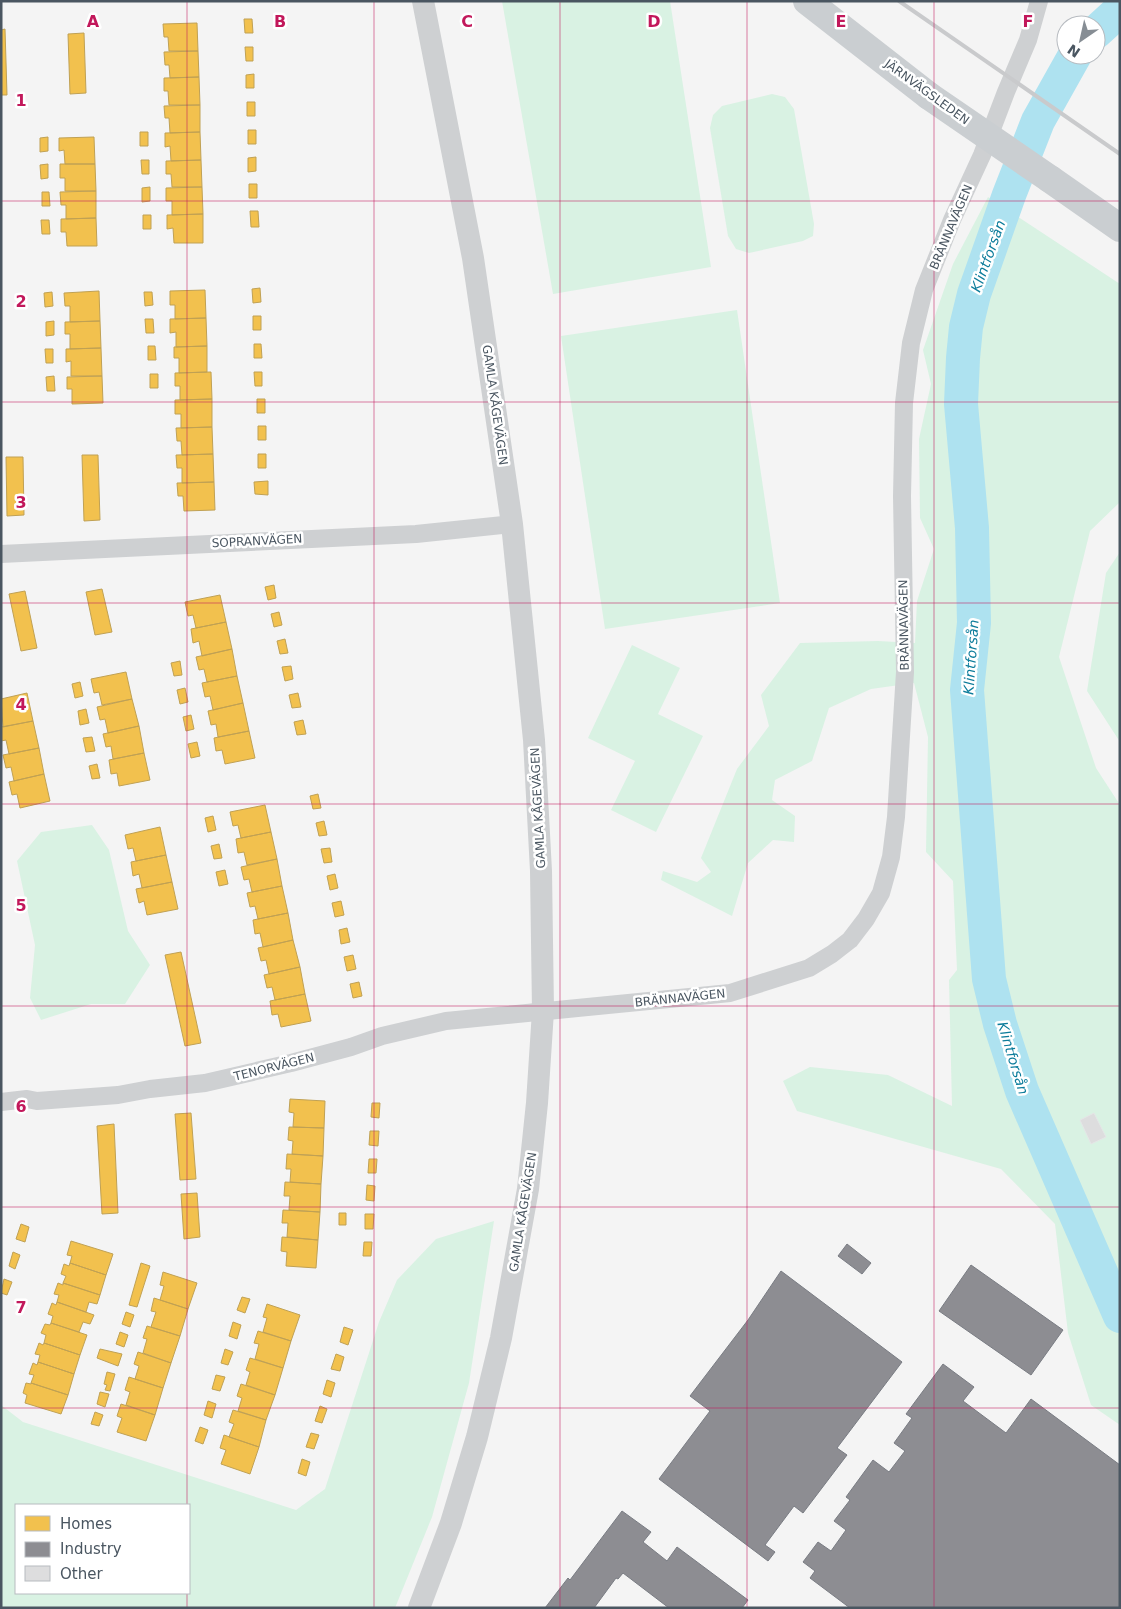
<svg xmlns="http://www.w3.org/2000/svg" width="1121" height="1609" viewBox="0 0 1121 1609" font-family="'DejaVu Sans',sans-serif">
<rect width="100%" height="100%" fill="#f4f4f4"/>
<path fill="#d9f2e3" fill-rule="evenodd" d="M502 1H670L711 267 553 294Z
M772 94 785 97 794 109 814 224 813 236 803 241 749 253 736 249 728 236 710 128 713 115 722 106Z
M988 197 1120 284V502L1090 531 1059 657 1096 768 1120 805V1425L1091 1405 1068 1333 1055 1224 1001 1169 797 1111 783 1081 810 1067 888 1075 952 1106 949 980 957 970 953 881 926 852 928 737 914 683 871 689 829 708 812 761 775 780 772 800 795 816 794 842 773 840 748 863 732 916 661 880 663 871 697 882 711 872 701 858 737 769 769 726 761 695 800 643 878 641 915 643 917 601 934 549 920 518 919 439 931 384 923 350 953 264Z
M737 310 780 603 605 629 561 336Z
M1120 552V742L1087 691 1106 573Z
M632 645 680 668 658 714 703 736 656 832 611 810 635 761 588 738Z
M92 825 109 850 128 931 150 965 125 1004H91L41 1020 30 998 35 945 17 861 41 832Z
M494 1221 469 1383 432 1517 395 1608H1V1405L23 1422 296 1510 325 1489 379 1322 397 1280 436 1239ZM16 1505H189V1593H16Z"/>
<path fill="#f2c14e" stroke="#c0a154" d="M244 19H252L253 33H245Z
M197 23 198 51H169L168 37H164L163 24Z
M5 29 7 95H1V30Z
M84 33 86 93 70 94 68 34Z
M245 47H253V61H246Z
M198 51 199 77 170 78 169 65H165L164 52Z
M254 74V88H246V75Z
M199 77 200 105H169L168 91H164V78Z
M247 102H255V116H247Z
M200 105V132L170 133 169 118H165L164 106Z
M248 130H256V144H248Z
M140 132H148V146H140Z
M200 132 201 160 171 161 170 146 165 147V133Z
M48 137V151L40 152V138Z
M94 137 95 164H65L64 150 59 151V138Z
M256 157V171L248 172V158Z
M141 160H149V174H142Z
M201 160 202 187H172L171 174H166V161Z
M48 164V178L41 179 40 165Z
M60 164H95L96 191H65V178H60Z
M249 184H257V198H249Z
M150 187V201L142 202V188Z
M202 187 203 214 172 215V201H166V188Z
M96 191V218L66 219V205H61L60 192Z
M42 192H49L50 206H42Z
M250 211H258L259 227H251Z
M203 214V243H174L173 228 167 229V215Z
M143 215H151V229H143Z
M96 218 97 246H67L66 232H61V219Z
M41 220H49L50 234H42Z
M260 288 261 302 253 303 252 289Z
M205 290 206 318 175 319V305H170V291Z
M99 291 100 321 70 322V306H65L64 293Z
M52 292 53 306 45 307 44 293Z
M144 292H152L153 305 145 306Z
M253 316H261V330H253Z
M206 318 207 346 176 347V332L170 333V319Z
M145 319H153L154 333H146Z
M54 321V335L46 336V322Z
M100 321 101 348 70 349V334H65V322Z
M254 344H261L262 358H254Z
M148 346H155L156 360H148Z
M207 346V372L179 373V358H174V347Z
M101 348 102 376H71V361L66 362V349Z
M45 349H53V363H46Z
M211 372 212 399 180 400V386H175V373Z
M254 372H262V386H255Z
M150 374H158V388H150Z
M54 376 55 391H47L46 377Z
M102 376 103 403 72 404V389H67V377Z
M212 399V427L181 428V414H175V400Z
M257 399H265V413H257Z
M258 426H266V440H258Z
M212 427 213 454 182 455 181 441H177L176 428Z
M213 454 214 482 182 483V468H177L176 455Z
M258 454H266V468H258Z
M82 455H98L100 520 84 521Z
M6 457H23L24 515 7 516Z
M268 481V495L255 494 254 482Z
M214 482 215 510 184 511 183 496H178L177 483Z
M274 585 276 598 268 600 265 587Z
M102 589 112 632 95 635 86 592Z
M25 591 37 648 21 651 9 594Z
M220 595 226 622 196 628 193 615 188 616 185 602Z
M279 612 282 625 274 627 271 614Z
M226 622 232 649 202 656 199 641 193 643 191 629Z
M285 639 288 653 280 654 277 641Z
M232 649 237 676 207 682 204 669 199 670 196 657Z
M180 661 182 675 174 676 171 663Z
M291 666 293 679 285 681 282 667Z
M126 672 132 699 102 705 99 692 94 693 91 679Z
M237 676 243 703 213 710 210 696 205 697 202 683Z
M80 682 83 696 75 698 72 684Z
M185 688 188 702 180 704 177 690Z
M27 693 33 721 3 727 1 699Z
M298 693 301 707 292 708 289 695Z
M132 699 139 726 108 733 105 719 100 720 97 707Z
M243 703 249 731 218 737 216 724 211 725 208 711Z
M86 709 89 723 80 725 78 711Z
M191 715 194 729 186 731 183 717Z
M303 720 306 734 297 735 294 722Z
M33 721 39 748 9 754 6 740 1 741V727Z
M139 726 144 753 113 759 111 746 106 747 103 734Z
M249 731 255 758 225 764 222 750 216 751 214 738Z
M92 737 95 751 86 752 83 738Z
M197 742 200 756 191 758 188 744Z
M39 748 44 774 14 781 11 767 6 768 3 755Z
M144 753 150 780 119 786 117 773 111 774 109 760Z
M97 764 100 778 92 779 89 766Z
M44 774 50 801 20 808 17 794 12 795 9 782Z
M318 794 321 808 313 809 310 796Z
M265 805 271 832 241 838 238 825 233 826 230 812Z
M213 816 216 830 208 832 205 818Z
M324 821 327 835 319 836 316 823Z
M160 827 166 855 136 861 133 848 128 849 125 835Z
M271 832 277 859 247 865 244 852 238 853 236 839Z
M219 844 222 858 214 859 211 846Z
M330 848 332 862 324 863 321 849Z
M166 855 172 882 142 888 139 874 133 876 131 862Z
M277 859 282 886 252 892 249 879 244 880 241 867Z
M225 870 228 884 219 886 216 872Z
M335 874 338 888 330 890 327 876Z
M172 882 178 909 147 915 144 901 139 903 136 889Z
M282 886 288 913 258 919 255 906 250 907 247 893Z
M341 901 344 915 335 917 332 903Z
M288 913 293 940 263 947 260 933 255 934 253 920Z
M347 928 350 942 341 944 339 930Z
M293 940 300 967 269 974 266 960 261 961 258 948Z
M181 952 201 1043 185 1046 165 955Z
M353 955 356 969 347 971 344 957Z
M300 967 305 994 275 1000 272 987 267 988 264 975Z
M359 982 362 996 353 998 350 984Z
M305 994 311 1021 281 1027 278 1014 272 1015 270 1001Z
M290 1099 325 1101 324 1128 293 1127 294 1113 289 1112Z
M372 1103H380L379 1118 371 1117Z
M191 1113 196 1179 180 1180 175 1114Z
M114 1124 118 1213 102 1214 97 1126Z
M289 1127 324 1128 323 1156 292 1154 293 1141 288 1140Z
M370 1131H379L378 1146 369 1145Z
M287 1154 323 1156 321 1184 290 1182 291 1169H286Z
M369 1159H377L376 1173H368Z
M285 1182 321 1184 320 1212 289 1210 290 1196H284Z
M367 1185 375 1186 374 1201 366 1200Z
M197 1193 200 1237 184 1239 181 1194Z
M283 1210 320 1212 318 1240 287 1237 288 1223H282Z
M339 1213H346V1225H339Z
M365 1214H374L373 1229H365Z
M21 1224 29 1227 25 1242 16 1239Z
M282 1237 318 1240 316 1268 286 1266 287 1252 281 1251Z
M71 1241 113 1254 106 1275 70 1263 72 1256 67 1255Z
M364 1242H372L371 1256H363Z
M13 1252 20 1255 15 1269 9 1266Z
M70 1263 106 1275 100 1295 63 1283 66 1276 61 1274 64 1264 69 1266Z
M141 1263 150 1266 137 1307 129 1305Z
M163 1272 197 1283 188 1309 160 1300 164 1286 160 1285Z
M4 1279 12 1282 7 1295 1 1293Z
M58 1283 63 1285V1283L100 1295 97 1304 89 1302 86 1312 57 1302 59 1295 54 1294Z
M242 1297 250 1299 245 1313 237 1310Z
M154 1298 188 1309 180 1336 151 1327 156 1312 151 1311Z
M57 1302 94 1315 90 1324 83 1322 79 1332 51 1323 53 1316 48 1314 52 1303 56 1305Z
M267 1304 300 1315 291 1341 263 1332 267 1318 263 1317Z
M126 1312 134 1315 130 1327 122 1324Z
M233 1322 241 1325 237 1339 229 1336Z
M51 1323 87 1335 80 1355 44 1343 46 1335 41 1333 45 1324 50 1325Z
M147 1326 180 1336 171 1363 143 1353 147 1339 143 1338Z
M344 1327 353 1330 348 1345 340 1342Z
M258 1331 291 1341 283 1368 255 1359 259 1344 254 1343Z
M120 1332 128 1335 124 1347 116 1344Z
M39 1343 43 1345 44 1343 80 1355 74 1374 38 1362 40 1355 35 1354Z
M100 1349 122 1354 118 1366 97 1358Z
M225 1349 233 1352 228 1365 221 1363Z
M138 1352 171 1363 163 1388 135 1379 139 1366 134 1364Z
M336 1354 344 1357 340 1371 331 1369Z
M250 1358 283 1368 275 1395 246 1385 250 1372 246 1370Z
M38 1362 74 1374 68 1395 31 1383 34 1375 29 1374 33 1363 37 1365Z
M107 1372 115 1374 110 1391 105 1390 107 1385 104 1384Z
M216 1375 225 1377 220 1391 212 1389Z
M129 1377 163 1388 155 1415 126 1405 130 1392 125 1390Z
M327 1380 335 1383 331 1397 323 1394Z
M26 1383 31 1384V1383L68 1395 61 1414 25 1403 27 1395 23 1393Z
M241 1384 275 1395 266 1420 238 1411 242 1398 237 1396Z
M100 1392 109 1394 105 1407 97 1404Z
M208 1401 216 1404 212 1418 204 1415Z
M121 1404 155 1415 146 1441 117 1432 122 1418 117 1416Z
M320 1406 327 1409 322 1423 315 1421Z
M233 1410 266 1420 259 1447 229 1437 234 1424 229 1422Z
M95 1412 103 1415 99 1426 91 1424Z
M200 1427 208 1430 203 1444 195 1441Z
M311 1433 319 1435 314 1449 306 1447Z
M224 1435 259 1447 250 1474 221 1464 226 1450 220 1448Z
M302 1459 310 1462 306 1476 298 1473Z"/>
<path fill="#8d8d92" stroke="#797c83" d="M847 1244 871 1263 862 1274 838 1256Z
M971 1265 1063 1330 1031 1375 939 1311Z
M781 1271 902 1362 837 1448 847 1455 803 1513 794 1506 765 1545 775 1552 768 1561 659 1479 710 1411 690 1396 748 1320Z
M943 1364 974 1387 963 1401 1006 1433 1031 1399 1120 1465V1608H850L810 1578 815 1571 803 1562 818 1542 831 1551 846 1530 834 1521 850 1500 846 1497 873 1460 889 1472 905 1451 894 1443 912 1418 906 1414Z
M622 1511 651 1532 643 1542 667 1561 677 1547 748 1600 742 1608H669L623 1573 618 1579 616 1578 594 1608H545L568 1578 570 1580Z"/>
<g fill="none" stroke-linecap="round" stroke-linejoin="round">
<path stroke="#aee2f0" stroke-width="34" d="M1096 32 1120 10
M1075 55 1038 121 1009 195 974 294 966 327 963 358 961 404 972 528 974 623 967 690 989 979 1000 1024 1022 1091 1120 1316"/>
</g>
<path fill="#ddddde" stroke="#e5e6e7" d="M1094 1113 1106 1137 1091 1144 1080 1120Z"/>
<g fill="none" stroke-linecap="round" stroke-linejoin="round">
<path stroke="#ced0d2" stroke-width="18" d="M1 554 416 534 512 524
M1 1102 27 1099 37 1101 118 1095 150 1089 205 1083 291 1063 351 1047 382 1036 446 1021 730 993 809 968 832 954 850 940 866 919 881 893 891 857 896 817 905 672 902 496 904 403 911 343 924 290 952 220 982 155 1006 92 1028 40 1039 1"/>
<path stroke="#ced0d2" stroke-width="22" d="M419 1608 451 1523 477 1437 501 1338 528 1189 537 1103 543 1011 541 871 534 740 512 524 473 258 423 1"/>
<path stroke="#caced1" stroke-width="28" d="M807 1 929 96
M1050 179 1120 228"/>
<path stroke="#c9cacc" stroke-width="4" d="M899 1 1120 154"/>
<path stroke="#caced1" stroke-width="28" d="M929 96 1050 179"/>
</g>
<path fill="none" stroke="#c2185b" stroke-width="1" stroke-opacity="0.55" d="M187 1V1505M374 1V1608M560 1V1608M747 1V1608M934 1V1608M1 201H1120M1 402H1120M1 603H1120M1 804H1120M1 1006H1120M1 1207H1120M1 1408H1120M187 1593V1608"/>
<g text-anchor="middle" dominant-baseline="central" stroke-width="5" stroke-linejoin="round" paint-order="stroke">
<g font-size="12" fill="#4a5661" stroke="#fff">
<text transform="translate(927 92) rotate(36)">JÄRNVÄGSLEDEN</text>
<text transform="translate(951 227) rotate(-67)">BRÄNNAVÄGEN</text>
<text transform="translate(495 405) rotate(82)">GAMLA KÅGEVÄGEN</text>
<text transform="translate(257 541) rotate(-3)">SOPRANVÄGEN</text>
<text transform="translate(904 625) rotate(-91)">BRÄNNAVÄGEN</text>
<text transform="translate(538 808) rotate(-93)">GAMLA KÅGEVÄGEN</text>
<text transform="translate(680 998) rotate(-6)">BRÄNNAVÄGEN</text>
<text transform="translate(274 1067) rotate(-14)">TENORVÄGEN</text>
<text transform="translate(523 1212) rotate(-81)">GAMLA KÅGEVÄGEN</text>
</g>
<g font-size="14" font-style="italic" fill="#0c7c9b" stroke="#fff">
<text transform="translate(988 256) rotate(-70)">Klintforsån</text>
<text transform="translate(971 657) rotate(-86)">Klintforsån</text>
<text transform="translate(1013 1058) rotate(73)">Klintforsån</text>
</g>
</g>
<g font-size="16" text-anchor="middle" font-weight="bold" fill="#c2185b" stroke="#fff" stroke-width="5" stroke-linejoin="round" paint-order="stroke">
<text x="93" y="27">A</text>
<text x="280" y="27">B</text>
<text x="467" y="27">C</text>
<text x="654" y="27">D</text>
<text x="841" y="27">E</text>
<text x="1028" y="27">F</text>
<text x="21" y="106">1</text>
<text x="21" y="307">2</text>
<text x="21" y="508">3</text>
<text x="21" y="710">4</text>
<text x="21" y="911">5</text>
<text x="21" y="1112">6</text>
<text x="21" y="1313">7</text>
</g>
<rect width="1121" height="1609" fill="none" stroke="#4a5661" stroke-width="5"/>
<rect x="15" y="1504" width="175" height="90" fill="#ffffff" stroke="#b7bbc0"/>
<rect x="25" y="1516" width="25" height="15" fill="#f2c14e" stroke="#b7bbc0"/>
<text x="60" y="1529" font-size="15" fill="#4a5661">Homes</text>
<rect x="25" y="1542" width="25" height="15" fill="#8d8d92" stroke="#b7bbc0"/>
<text x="60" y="1554" font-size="15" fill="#4a5661">Industry</text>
<rect x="25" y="1566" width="25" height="15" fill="#ddddde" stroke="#b7bbc0"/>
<text x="60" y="1579" font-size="15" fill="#4a5661">Other</text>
<g transform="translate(1081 40) rotate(214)"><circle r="24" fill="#ffffff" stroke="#b7bbc0"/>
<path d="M0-4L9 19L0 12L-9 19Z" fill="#868d94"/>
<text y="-8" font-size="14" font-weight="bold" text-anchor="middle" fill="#4a5661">N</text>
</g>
</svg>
